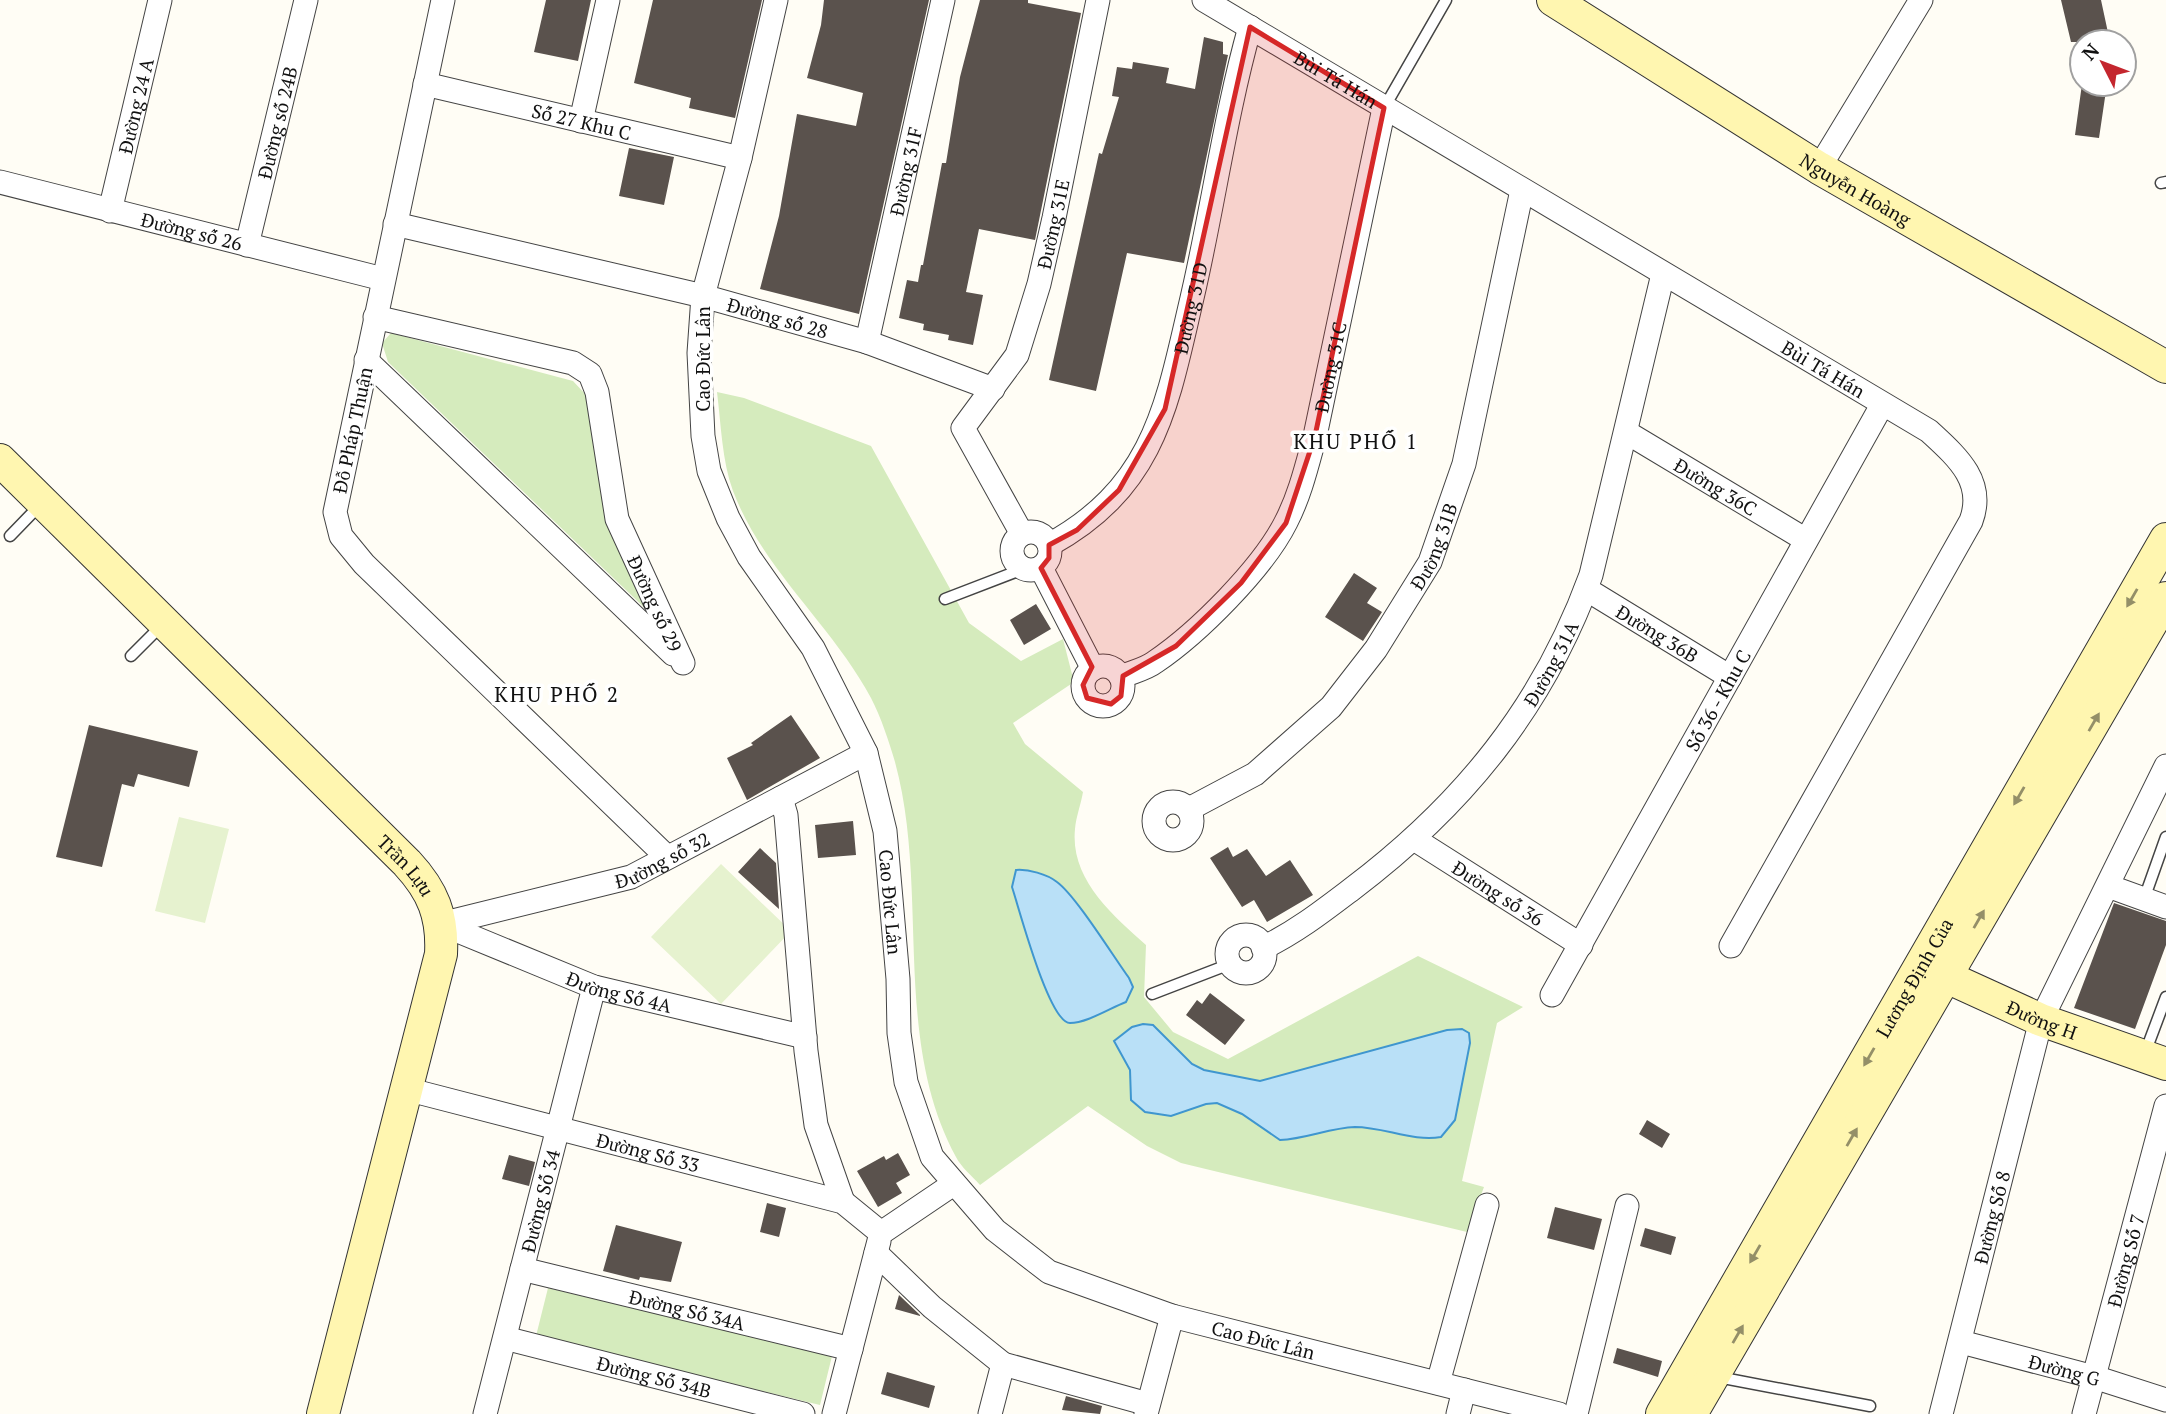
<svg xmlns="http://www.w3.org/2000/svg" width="2166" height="1414" viewBox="0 0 2166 1414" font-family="'PT Serif',serif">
<rect width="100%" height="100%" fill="#fffdf5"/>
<path fill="#d5ebbd" d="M391 333 573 381 587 396 609 529 652 615 388 362 382 343Z
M717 392 744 398 871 446 969 623 1021 661 1063 639 1074 682 1013 723 1025 744 1083 792C1081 804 1076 817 1075 829 1070 879 1112 915 1146 945L1144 997 1173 1032 1228 1059 1418 956 1523 1007 1497 1023 1462 1181 1484 1187 1467 1232 1181 1163 1147 1146 1088 1106 980 1185C972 1176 961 1167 956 1157 891 1037 930 890 895 762 889 742 881 717 871 698 832 625 763 570 733 491 722 461 721 424 717 392Z
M548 1288 832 1356 820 1405 536 1336Z"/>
<path fill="#e6f2cf" d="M179 817 229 829 205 923 155 911Z
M721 864 791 931 721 1004 651 937Z"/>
<path fill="#b9e0f7" stroke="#3f96cf" stroke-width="2" d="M1016 870C1028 869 1047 874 1057 882 1076 896 1113 956 1129 978L1133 987 1126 1002C1110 1008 1087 1023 1070 1023 1049 1023 1019 908 1012 887Z
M1143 1024 1153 1025 1192 1064 1204 1070 1260 1081 1447 1030 1462 1029 1469 1033 1470 1043 1455 1120 1441 1137C1413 1142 1384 1127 1355 1127 1329 1128 1306 1139 1280 1140L1242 1114 1217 1103 1206 1104 1171 1116 1145 1112 1131 1100 1130 1070 1114 1041 1132 1027Z"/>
<path fill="#5a524d" d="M546 0H591L578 61 534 52Z
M653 0H762L735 118 689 108 691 98 634 83Z
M824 0H929L859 314 760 289 779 216 797 114 856 126 863 93 807 78 821 25Z
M980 0H1028V3L1081 13 1035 240 979 229 966 292 983 295 973 345 948 340 949 335 923 330 924 324 899 318 907 280 918 282 921 265H923L942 163H946L960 77Z
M2061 0H2101L2110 42H2071Z
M1204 37 1223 42V54L1228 55 1184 263 1127 253 1096 391 1049 380 1099 153 1102 154 1119 97 1112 96 1117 67 1132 69 1133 62 1169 68 1166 83 1195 89Z
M2082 84H2107L2099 138 2075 135Z
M629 148 674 157 664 205 619 196Z
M1354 573 1377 588 1367 603 1382 612 1363 641 1325 617Z
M1036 604 1051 629 1024 645 1010 620Z
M791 715 820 758 747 800 727 758 753 745 751 743Z
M89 725 198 751 189 787 138 774 134 787 122 784 102 867 56 857Z
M853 821 856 855 818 858 815 825Z
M1228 847 1233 857 1247 849 1266 876 1290 860 1313 895 1267 922 1254 900 1242 907 1210 858Z
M760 848 776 863 779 909 738 872Z
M2114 903 2166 921V945L2135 1029 2074 1008Z
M1210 993 1245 1020 1225 1045 1186 1015 1197 1000 1202 1004Z
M1647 1120 1670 1134 1662 1148 1639 1134Z
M898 1153 910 1175 896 1183 902 1193 878 1207 857 1171 884 1156 886 1160Z
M509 1155 535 1162 529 1186 502 1179Z
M767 1203 786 1208 779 1237 760 1232Z
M1555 1207 1602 1219 1594 1250 1547 1238Z
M616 1225 682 1242 671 1282 640 1277 639 1280 603 1271Z
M1645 1228 1676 1237 1671 1255 1640 1246Z
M899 1295 920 1315V1316L895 1309Z
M1617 1348 1662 1361 1658 1377 1613 1363Z
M887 1372 935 1386 929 1408 881 1394Z
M1066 1396 1102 1406 1100 1414 1062 1410Z"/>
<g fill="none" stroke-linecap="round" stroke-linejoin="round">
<g stroke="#444" stroke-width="13">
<path id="lane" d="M1384 108 1446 0
M2161 183 2166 182
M10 536 40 505
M945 599 1023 569
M131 656 162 625
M2144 899 2166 837
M1152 994 1230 964
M2145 1053 2166 997
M1718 1377 1870 1406"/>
</g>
<g stroke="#444" stroke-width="25">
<g id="street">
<path d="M443 0 335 512 341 536 364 564 667 857"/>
<path id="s1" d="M776 0 740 158 703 296 699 353 703 436 709 471 728 518 749 557 813 648 866 753 885 831 898 979 899 1033 906 1082 932 1157 995 1230 1049 1272 1172 1316 1559 1414"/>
<path id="s2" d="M1204 0 1929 431C1956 456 1986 481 1971 521L1731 946"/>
<path id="s3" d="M425 84 740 158"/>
<path d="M581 121 608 0"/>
<path d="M1819 168 1921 0"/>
<path id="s4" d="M0 182 383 279"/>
<path id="s5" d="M110 211 160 0"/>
<path id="s6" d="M395 224 703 296 867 342 993 389"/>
<path id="s7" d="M247 245 306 0"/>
<path id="s8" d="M375 317 573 363 590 374 597 392 617 519 683 663"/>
<path id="s9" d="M867 342 943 0"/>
<path d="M366 360 673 654"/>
<path id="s10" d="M1626 432 1806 540"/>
<circle cx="1031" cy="551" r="19"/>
<path id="s11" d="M1022 534 963 428 1017 355 1039 284 1054 218 1098 0"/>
<path id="s12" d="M1049 545C1155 487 1167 405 1192 298 1213 208 1225 116 1250 27"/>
<path d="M1041 568 1093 669"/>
<path id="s13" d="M1586 589 1730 677"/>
<circle cx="1103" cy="686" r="20"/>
<path id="s14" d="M1121 677C1132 672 1146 669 1155 662 1198 633 1263 568 1286 522 1300 495 1307 465 1315 436L1384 108"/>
<path d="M781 798 786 815 806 1051 816 1125 843 1202"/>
<circle cx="1173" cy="821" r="19"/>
<path id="s15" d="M1189 809 1255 774 1331 707 1376 649 1430 562 1464 464 1522 190"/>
<path id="s16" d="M1414 839 1581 945"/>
<path d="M2108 886 2166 907"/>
<path id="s17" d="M441 924 631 877 866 753"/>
<path id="s18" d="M441 924 594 987 805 1037"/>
<circle cx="1246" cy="954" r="19"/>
<path id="s19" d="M1263 948C1296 932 1323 911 1352 889 1463 805 1543 707 1591 575L1663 274"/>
<path id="s20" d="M1552 995 1882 405"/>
<path id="s21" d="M406 1089 843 1202 881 1233 952 1185"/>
<path d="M876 1253 932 1307 1003 1364 1148 1404"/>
<path id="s22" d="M522 1269 851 1349"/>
<path id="s23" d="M505 1338 803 1414"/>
<path id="s24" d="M1961 1342 2094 1377 2166 1400"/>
<path d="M1438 1383 1487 1205"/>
<path id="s25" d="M485 1414 594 987"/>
<path d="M834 1414 879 1241"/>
<path d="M990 1414 1003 1364"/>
<path d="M1146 1414 1172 1316"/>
<path d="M1458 1414 1464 1390"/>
<path d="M1576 1414 1627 1206"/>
<path id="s26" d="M1941 1414 2041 1020 2166 766"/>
<path id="s27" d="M2084 1414 2166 1106"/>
</g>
</g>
<g stroke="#333" stroke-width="34">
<g id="secondary">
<path id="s28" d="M1553 0 1819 168 2166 367"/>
<path id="s29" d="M0 460 407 863C433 891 443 916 441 954L323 1414"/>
<path id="s30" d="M1927 968 2041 1020 2166 1064"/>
<path id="s31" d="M1662 1414 2166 539"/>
<path d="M1691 1414 2166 598"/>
</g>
</g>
<use href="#lane" stroke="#fff" stroke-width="10"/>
<use href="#street" stroke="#fff" stroke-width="23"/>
<use href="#secondary" stroke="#fff6b0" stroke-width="32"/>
</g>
<defs><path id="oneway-solid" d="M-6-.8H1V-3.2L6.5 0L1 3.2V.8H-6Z" transform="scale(1.75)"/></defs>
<g fill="#948f68">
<use href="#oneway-solid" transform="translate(2132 598) rotate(120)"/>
<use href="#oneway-solid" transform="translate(2094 722) rotate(-60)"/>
<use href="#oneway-solid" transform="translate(2019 796) rotate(120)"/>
<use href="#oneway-solid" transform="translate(1979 919) rotate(-60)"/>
<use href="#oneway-solid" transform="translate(1869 1057) rotate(120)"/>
<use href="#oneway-solid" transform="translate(1852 1137) rotate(-60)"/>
<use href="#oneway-solid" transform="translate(1755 1254) rotate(120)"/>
<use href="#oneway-solid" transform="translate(1738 1334) rotate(-60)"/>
</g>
<path fill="#d62828" fill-opacity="0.2" stroke="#d62828" stroke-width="5" stroke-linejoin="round" d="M1250 27 1384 108 1315 436 1286 523 1241 583 1176 646 1123 676 1121 696 1111 704 1087 698 1083 685 1092 667 1041 568 1049 558V545L1077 530 1119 490 1165 409Z"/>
<g text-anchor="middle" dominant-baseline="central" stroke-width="7" stroke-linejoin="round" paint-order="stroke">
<g font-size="19" fill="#111" stroke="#fff">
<text stroke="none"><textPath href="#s2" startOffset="154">Bùi Tá Hán</textPath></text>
<text stroke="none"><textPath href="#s5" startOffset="108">Đường 24 A</textPath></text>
<text stroke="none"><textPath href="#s3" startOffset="161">Số 27 Khu C</textPath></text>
<text stroke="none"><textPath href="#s7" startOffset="126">Đường số 24B</textPath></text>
<text stroke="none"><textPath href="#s9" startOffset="175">Đường 31F</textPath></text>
<text stroke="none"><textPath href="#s28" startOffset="357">Nguyễn Hoàng</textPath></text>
<text stroke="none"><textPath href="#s11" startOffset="348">Đường 31E</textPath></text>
<text stroke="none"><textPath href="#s4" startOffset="198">Đường số 26</textPath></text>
<text stroke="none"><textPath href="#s12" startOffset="287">Đường 31D</textPath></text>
<text stroke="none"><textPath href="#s6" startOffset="394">Đường số 28</textPath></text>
<text transform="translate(702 359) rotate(-90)">Cao Đức Lân</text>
<text stroke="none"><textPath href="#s14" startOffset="392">Đường 31C</textPath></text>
<text stroke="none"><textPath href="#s2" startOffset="721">Bùi Tá Hán</textPath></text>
<text transform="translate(352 430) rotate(-78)">Đỗ Pháp Thuận</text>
<text stroke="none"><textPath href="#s10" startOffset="105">Đường 36C</textPath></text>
<text stroke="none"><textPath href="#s15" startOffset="368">Đường 31B</textPath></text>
<text stroke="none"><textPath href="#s8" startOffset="464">Đường số 29</textPath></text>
<text stroke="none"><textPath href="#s13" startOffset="84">Đường 36B</textPath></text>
<text stroke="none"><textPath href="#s19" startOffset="410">Đường 31A</textPath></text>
<text stroke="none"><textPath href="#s20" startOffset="338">Số 36 - Khu C</textPath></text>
<text stroke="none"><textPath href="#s17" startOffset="231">Đường số 32</textPath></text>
<text stroke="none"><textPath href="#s29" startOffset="574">Trần Lựu</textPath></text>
<text stroke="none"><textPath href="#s16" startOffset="100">Đường số 36</textPath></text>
<text stroke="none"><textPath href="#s1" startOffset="956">Cao Đức Lân</textPath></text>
<text stroke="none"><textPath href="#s31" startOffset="504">Lương Định Của</textPath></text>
<text stroke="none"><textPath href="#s18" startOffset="191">Đường Số 4A</textPath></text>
<text stroke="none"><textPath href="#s30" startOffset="126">Đường H</textPath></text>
<text stroke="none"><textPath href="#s21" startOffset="250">Đường Số 33</textPath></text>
<text stroke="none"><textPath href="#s25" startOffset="220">Đường Số 34</textPath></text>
<text stroke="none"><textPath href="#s26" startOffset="203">Đường Số 8</textPath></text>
<text stroke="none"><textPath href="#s27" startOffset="159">Đường Số 7</textPath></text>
<text stroke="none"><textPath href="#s22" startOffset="170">Đường Số 34A</textPath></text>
<text stroke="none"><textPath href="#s1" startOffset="1606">Cao Đức Lân</textPath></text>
<text stroke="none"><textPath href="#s24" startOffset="107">Đường G</textPath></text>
<text stroke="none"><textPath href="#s23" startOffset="154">Đường Số 34B</textPath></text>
</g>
<g font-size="21" letter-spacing="2" fill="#111" stroke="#fff">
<text x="1356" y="441">KHU PHỐ 1</text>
<text x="557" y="694">KHU PHỐ 2</text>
</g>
</g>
<g transform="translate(2103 63) rotate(312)"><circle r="33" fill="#ffffff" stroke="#a0a0a0" stroke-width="2"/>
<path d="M0-5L12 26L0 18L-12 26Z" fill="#c4262e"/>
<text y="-10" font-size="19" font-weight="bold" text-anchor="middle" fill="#111111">N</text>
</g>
</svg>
